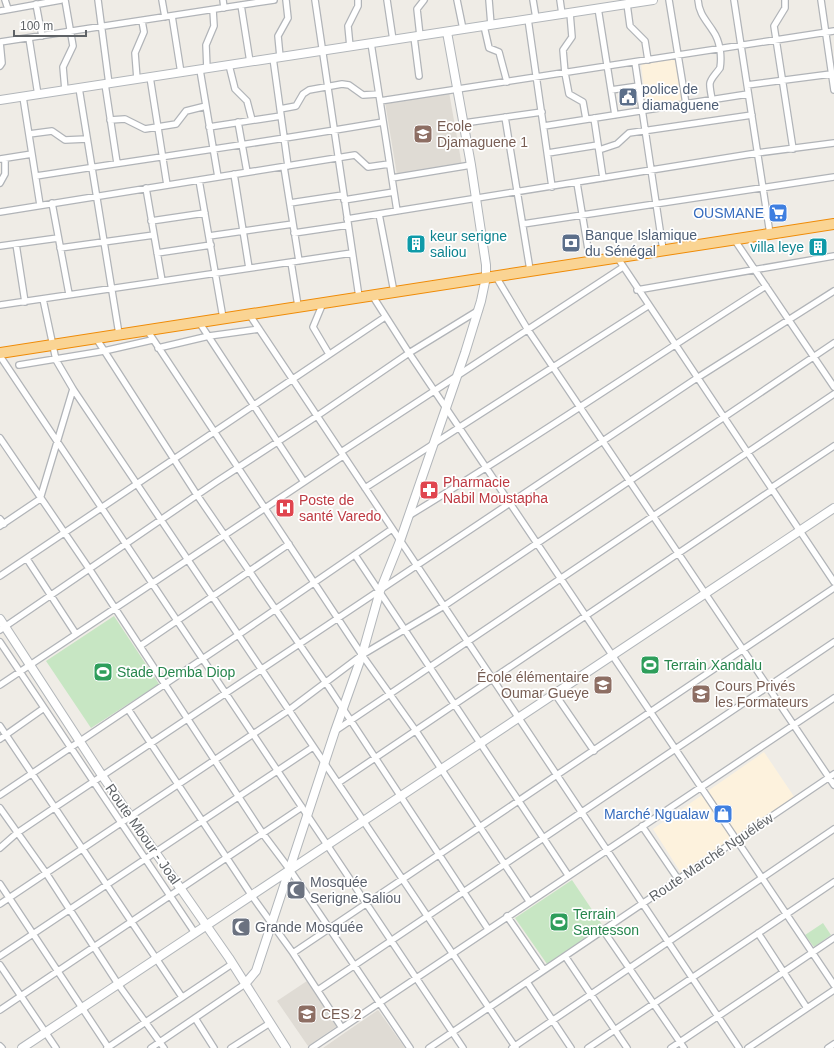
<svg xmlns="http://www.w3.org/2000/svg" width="834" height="1048" viewBox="0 0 834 1048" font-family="Helvetica,sans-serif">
<rect width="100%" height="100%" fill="#efece6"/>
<path fill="#fdf2dd" d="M677 58 685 102 646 107 641 63Z
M764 752 795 798 681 873 653 829Z"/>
<path fill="#dfdbd4" d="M449 92 462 166 397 175 385 102Z
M307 981 337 1026 308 1046 277 1001Z
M378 1010 405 1048H323L343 1034Z"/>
<path fill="#c7e6c3" d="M114 616 159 684 91 728 46 661Z
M572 880 603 926 547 964 515 918Z
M823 923 831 935 814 947 805 935Z"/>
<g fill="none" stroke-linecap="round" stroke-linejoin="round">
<g stroke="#b1b4b8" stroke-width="8">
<path id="street" d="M5 0 8 9
M65 0 73 46 63 67 65 90
M98 0 109 84
M162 0 165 17
M223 0 224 8
M315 0 359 297
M387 0 393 40
M457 0 463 29
M489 0 491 25
M533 0 536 18
M560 0 562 14
M669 0 686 104
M698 0C699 14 706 20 713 31 720 41 722 56 720 68 709 83 708 79 712 99
M734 0 770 234
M785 0V8L774 26 793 149
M821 0 834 90
M36 4 42 36
M627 4 630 26 645 41 648 60
M241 5 250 62
M598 8 615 115
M0 11 61 0
M570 13 572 37 563 50 565 73 569 94 583 102 586 119
M172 16 181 73
M528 19 552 187
M484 26 489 48 499 52 507 82
M420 36 417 9 424 0
M414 37 419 76
M29 38 38 95
M0 42 274 0
M371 43 397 211
M350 47 348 26 358 6V0
M280 57 278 36 288 18 286 0
M273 58 288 166
M635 62 663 250
M229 65 235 89 247 101 252 120
M0 66 2 63 0 42
M207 69 206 45 214 26 213 10
M200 70 218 177
M150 77 167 185
M137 79 135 53 144 32 142 21
M105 84 117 163
M747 85 831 74
M79 88 119 334
M611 90 639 86
M23 97 40 205
M380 101 834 31
M280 109 296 106 303 94 309 90 342 84 349 85 363 95 379 94
M505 117 530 270
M594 118 603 178
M110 120 125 119 145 129 176 124 186 111 206 106
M238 122 247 172
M464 123 542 112
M544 126 748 94
M209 127 281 116
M29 134 52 131 65 140 87 139
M599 150 617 144 629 133 752 115
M548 153 598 145
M0 159 32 154
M284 167 299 261
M234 174 249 268
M36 176C151 158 267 142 383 122
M392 178 471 165
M199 180 223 318
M0 183 5 174V159
M577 183 590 261
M146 188 162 281
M344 200 394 192
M52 203 69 294
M290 203 343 195
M0 212 355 155 368 167 389 164
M379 214 394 292
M347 219 757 153 834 143
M151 221 205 213
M523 224 834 177
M294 233 348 225
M209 236 293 224
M734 239 834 387
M16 244 25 302
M0 246 58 238
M60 248 154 235
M157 253 211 245
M617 257 834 582
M291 262 298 306
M495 275 528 330 834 785
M637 290 834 256
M372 295 409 353 834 985
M43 299 56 360 73 389 516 1048
M323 303 313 327 329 354
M0 305 352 253
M249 314 739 1048
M199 322 304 482
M147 330 362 655 416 731 529 901
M96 338 197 495 326 683 488 929
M158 348 209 336 259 329
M0 356 463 1048
M19 365 104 351 152 340
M0 438 90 570 263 834 290 870 410 1048
M341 452 623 267
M365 488 648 306
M771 488 834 446
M410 515C530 442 647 362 766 286
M0 519 4 524
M0 526 40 499 73 389
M355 555 568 875
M27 559 76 634
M0 576 385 317
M0 630 216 482 317 416 409 353 479 310
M0 642 195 933
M140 646 289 544
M0 685 343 456
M555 694 594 751
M128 709 252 896 293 953 342 1028
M0 726 182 997
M335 731 834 394
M0 739 44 708
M338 783 772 490
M0 795 238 635 392 529
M0 808 46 873 118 984 164 1048
M642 826 678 879
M0 848 17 833 54 808 697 378 834 291
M0 884 108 1047
M0 904 289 710 362 655 444 606 834 343
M507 916 544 970
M603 930 684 1048
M758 933 807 1008
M293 953 834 588
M0 956 313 747
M565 956 627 1048
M0 965 56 1048
M527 982 571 1048
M318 990 834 642
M0 1010 302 807
M195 1018 214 1048
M0 1046 2 1048
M107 1048 232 964
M151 1048 245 984
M231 1048 270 1023
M312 1048 834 698
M429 1048 834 774
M512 1048 834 829
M588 1048 834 882
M671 1048 834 938
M748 1048 834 990
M828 1048 834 1044"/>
</g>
<g stroke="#b2b6ba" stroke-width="10">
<path id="secondary" d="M0 100 653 0
M0 619 103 777 229 958 286 1048
M245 984 256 971 335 731 362 655 380 591 400 541 465 353 481 301 486 277V265L471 165 447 32
M22 1048 834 508"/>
</g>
<g stroke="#ef8b07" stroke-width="12">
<path id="highway" d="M0 353 834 224"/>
</g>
<use href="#street" stroke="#fff" stroke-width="5.5"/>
<use href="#secondary" stroke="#fff" stroke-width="8"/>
<use href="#highway" stroke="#fad493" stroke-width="10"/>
</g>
<defs>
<g id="civic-square" transform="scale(1)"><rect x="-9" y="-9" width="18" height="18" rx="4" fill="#5c6f8a" stroke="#fff"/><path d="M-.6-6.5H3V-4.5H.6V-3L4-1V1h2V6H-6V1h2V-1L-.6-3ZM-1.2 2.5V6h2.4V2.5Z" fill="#fff"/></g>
<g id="school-square" transform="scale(1)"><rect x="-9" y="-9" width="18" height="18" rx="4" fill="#8d6e63" stroke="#fff"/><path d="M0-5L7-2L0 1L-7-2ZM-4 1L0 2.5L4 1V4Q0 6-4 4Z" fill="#fff"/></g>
<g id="supermarket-square" transform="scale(1)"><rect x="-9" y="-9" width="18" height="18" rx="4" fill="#3f7fe0" stroke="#fff"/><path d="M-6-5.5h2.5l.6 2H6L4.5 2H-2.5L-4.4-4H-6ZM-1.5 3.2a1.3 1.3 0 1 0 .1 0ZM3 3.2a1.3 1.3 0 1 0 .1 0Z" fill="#fff"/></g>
<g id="bank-square" transform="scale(1)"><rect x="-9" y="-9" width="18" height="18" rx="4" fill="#5c6f8a" stroke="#fff"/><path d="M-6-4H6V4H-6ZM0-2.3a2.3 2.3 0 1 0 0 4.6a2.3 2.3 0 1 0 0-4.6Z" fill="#fff"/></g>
<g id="building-square" transform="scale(1)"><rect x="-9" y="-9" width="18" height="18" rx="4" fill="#0f9aa8" stroke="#fff"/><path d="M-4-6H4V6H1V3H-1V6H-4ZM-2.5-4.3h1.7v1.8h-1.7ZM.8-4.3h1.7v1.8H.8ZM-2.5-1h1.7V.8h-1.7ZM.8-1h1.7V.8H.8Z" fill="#fff"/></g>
<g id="pharmacy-square" transform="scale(1)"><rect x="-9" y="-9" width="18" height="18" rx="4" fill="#e0444e" stroke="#fff"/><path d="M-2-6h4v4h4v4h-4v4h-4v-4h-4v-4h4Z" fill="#fff"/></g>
<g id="hospital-square" transform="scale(1)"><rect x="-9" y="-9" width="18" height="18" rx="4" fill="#e0444e" stroke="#fff"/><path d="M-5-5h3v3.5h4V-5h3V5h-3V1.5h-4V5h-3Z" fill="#fff"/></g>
<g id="stadium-square" transform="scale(1)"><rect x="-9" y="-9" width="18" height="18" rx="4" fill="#2e9e5b" stroke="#fff"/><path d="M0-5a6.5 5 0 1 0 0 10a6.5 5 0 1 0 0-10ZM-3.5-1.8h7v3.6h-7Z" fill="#fff"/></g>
<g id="shop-square" transform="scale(1)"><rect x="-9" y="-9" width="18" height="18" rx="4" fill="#3f7fe0" stroke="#fff"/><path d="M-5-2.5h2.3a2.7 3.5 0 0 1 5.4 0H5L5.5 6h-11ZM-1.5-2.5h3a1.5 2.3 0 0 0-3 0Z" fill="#fff"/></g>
<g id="mosque-square" transform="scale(1)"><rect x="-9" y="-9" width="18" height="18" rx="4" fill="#6b7280" stroke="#fff"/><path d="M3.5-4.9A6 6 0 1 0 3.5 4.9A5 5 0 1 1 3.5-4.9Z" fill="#fff"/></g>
</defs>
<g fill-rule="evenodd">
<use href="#civic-square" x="628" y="97"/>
<use href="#school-square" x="423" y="134"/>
<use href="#supermarket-square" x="778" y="213"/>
<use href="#bank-square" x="571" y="243"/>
<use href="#building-square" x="416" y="244"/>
<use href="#building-square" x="818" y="247"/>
<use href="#pharmacy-square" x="429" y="490"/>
<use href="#hospital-square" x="285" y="508"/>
<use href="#stadium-square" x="650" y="665"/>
<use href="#stadium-square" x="103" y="672"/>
<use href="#school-square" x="603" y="685"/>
<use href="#school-square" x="701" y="694"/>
<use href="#shop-square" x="723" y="814"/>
<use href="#mosque-square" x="296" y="890"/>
<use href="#stadium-square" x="559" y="922"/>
<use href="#mosque-square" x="241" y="927"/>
<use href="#school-square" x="307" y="1014"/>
</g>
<g text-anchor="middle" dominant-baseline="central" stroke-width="3.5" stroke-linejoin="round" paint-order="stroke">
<g font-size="14" fill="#4e5e75" stroke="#fff" text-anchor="start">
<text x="642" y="89">police de<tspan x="642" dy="16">diamaguene</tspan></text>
<text x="585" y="235">Banque Islamique<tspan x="585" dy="16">du Sénégal</tspan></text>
</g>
<g font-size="14" fill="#785e54" stroke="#fff" text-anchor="start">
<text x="437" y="126">Ecole<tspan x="437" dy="16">Djamaguene 1</tspan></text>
<text x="589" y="677" text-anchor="end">École élémentaire<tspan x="589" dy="16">Oumar Gueye</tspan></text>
<text x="715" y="686">Cours Privés<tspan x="715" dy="16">les Formateurs</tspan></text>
<text x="321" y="1014">CES 2</text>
</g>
<g font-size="14" fill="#366cbe" stroke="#fff" text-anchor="end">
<text x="764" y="213">OUSMANE</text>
<text x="709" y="814">Marché Ngualaw</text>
</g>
<g font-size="14" fill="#0d838f" stroke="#fff" text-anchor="start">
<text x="430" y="236">keur serigne<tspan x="430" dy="16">saliou</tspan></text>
<text x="804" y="247" text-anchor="end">villa leye</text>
</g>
<g font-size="14" fill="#be3a42" stroke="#fff" text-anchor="start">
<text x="443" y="482">Pharmacie<tspan x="443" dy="16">Nabil Moustapha</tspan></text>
<text x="299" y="500">Poste de<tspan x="299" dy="16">santé Varedo</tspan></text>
</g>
<g font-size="14" fill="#27864d" stroke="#fff" text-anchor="start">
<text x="664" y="665">Terrain Xandalu</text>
<text x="117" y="672">Stade Demba Diop</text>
<text x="573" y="914">Terrain<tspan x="573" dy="16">Santesson</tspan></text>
</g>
<g font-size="14" fill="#5e6266" stroke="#fff">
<text transform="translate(143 834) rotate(55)">Route Mbour - Joal</text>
<text transform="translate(711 857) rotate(-34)">Route Marché Nguéléw</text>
</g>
<g font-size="14" fill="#5b616d" stroke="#fff" text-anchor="start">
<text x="310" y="882">Mosquée<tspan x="310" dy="16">Serigne Saliou</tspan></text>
<text x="255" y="927">Grande Mosquée</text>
</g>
</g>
<path d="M14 30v6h72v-6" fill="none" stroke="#5e6266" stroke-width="2"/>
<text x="20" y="30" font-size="12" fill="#5e6266" stroke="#ffffff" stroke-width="3" paint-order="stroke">100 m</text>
</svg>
